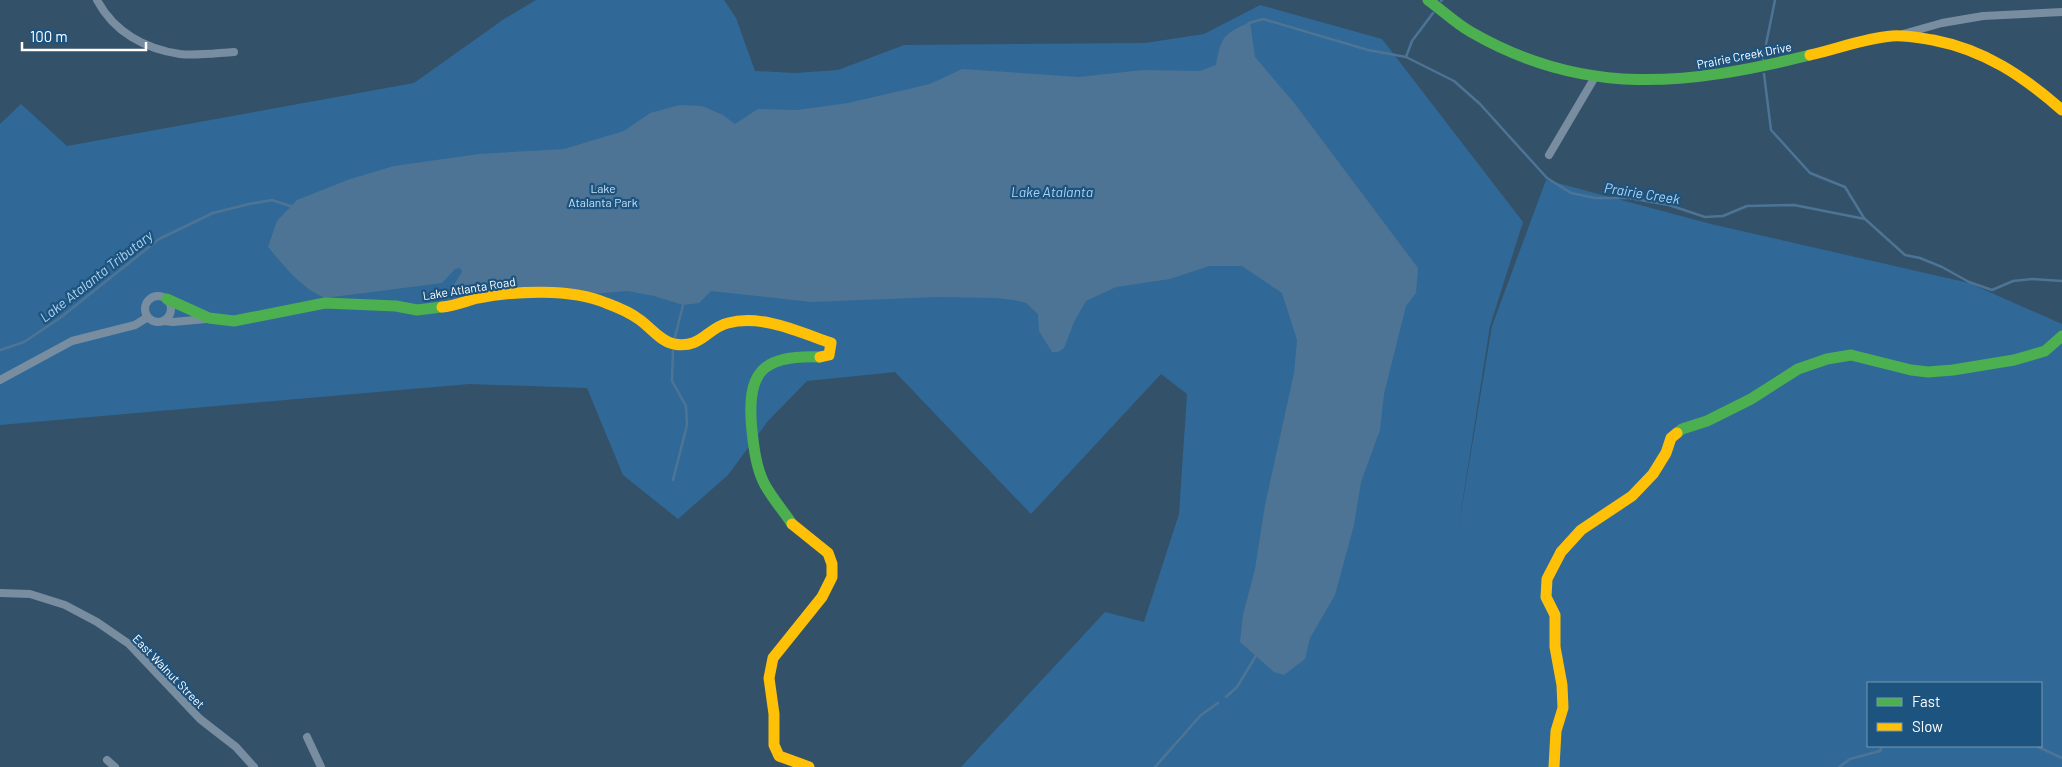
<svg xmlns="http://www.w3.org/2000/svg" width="2062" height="767" viewBox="0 0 2062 767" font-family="Barlow,sans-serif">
<rect width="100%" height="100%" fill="#335169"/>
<path fill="#306997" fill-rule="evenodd" d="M536 0H724L736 18 755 71 795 73 838 70 904 45 1145 43 1204 34 1260 5 1382 39 1523 222 1490 326 1457 536 1492 326 1546 180 1711 224 1969 283 2062 324V767H961L1105 612 1144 622 1179 514 1187 394 1161 374 1031 514 895 372 807 381 768 421 728 475 678 519 623 475 587 388 469 384 0 425V124L21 104 67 146 414 83 504 19ZM1868 683H2041V746H1868Z"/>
<path fill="#4d7495" d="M1250 22 1255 57 1295 104 1418 268 1416 293 1406 306 1384 394 1380 430 1361 482 1354 525 1335 595 1310 638 1305 659 1284 675 1274 672 1240 642 1243 615 1255 569 1265 505 1294 373 1297 340 1282 293 1242 266H1209L1170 279 1116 287 1086 301 1074 322 1064 348 1058 352H1052L1039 331 1038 314 1026 303 1014 300 996 298 939 297 811 302 711 291 699 303 683 305 654 296 627 291 579 295 540 287 475 294 453 286 462 272 460 268 455 269 442 283 325 298C301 288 285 267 268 247L277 221 297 200 350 179 394 166 479 154 564 149 624 131 650 113 680 105 702 106 723 115 735 124 758 109 797 110 848 103 930 84 962 69 1079 77 1143 70 1200 71 1216 65C1221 37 1223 34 1250 22Z"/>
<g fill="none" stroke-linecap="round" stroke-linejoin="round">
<path stroke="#4d7495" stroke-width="2.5" d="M1441 1 1442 0
M1249 23 1263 19 1368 50 1406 57 1454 81 1480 104 1547 178 1571 193 1595 198H1629L1669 205 1705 217 1723 216 1747 206 1794 205 1865 219 1905 255 1920 258 1942 267 1969 282 1992 290 2013 281 2032 279 2062 281
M1406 57 1412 41 1433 13
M1763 59 1775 0
M1764 74 1771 130 1810 173 1845 187 1864 218
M675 337 683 305
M0 350 24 342 60 318 159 239 213 213 249 204 272 200 293 207
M673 480 687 425 686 406 672 381 673 351
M1226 697 1237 687 1257 654
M2036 746 2062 758
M1155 767 1201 715 1218 703
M1839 767 1850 759 1880 751 1882 746"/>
<path stroke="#798da0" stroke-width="8" d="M97 0C114 32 145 49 180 54 197 56 217 53 234 52
M1903 34 1942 23 1983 16 2062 12
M1549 155 1595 77
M145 309a13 13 0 1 1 26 0a13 13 0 1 1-26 0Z
M164 321 173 322 206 319
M0 380 72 341 135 325 148 317
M0 593 30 594 65 605 97 622 129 644 200 719 236 747 254 767
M307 737 321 767
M107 760 115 767"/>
<path stroke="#4caf50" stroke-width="11" d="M1428 0C1442 10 1455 23 1471 32 1585 98 1688 85 1810 55
M167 299 209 318 234 321 325 303 396 306 417 310 442 307
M1677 433 1682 429 1707 421 1751 399 1798 369 1827 359 1851 355 1911 370 1928 372 1953 370 2014 360 2045 351 2062 336
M792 524C783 510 771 497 764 483 756 467 754 448 752 431 746 372 761 355 820 357"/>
<path stroke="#ffc107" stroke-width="11" d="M1810 55C1837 49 1865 38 1892 36 1906 35 1920 38 1933 40 1985 50 2023 76 2062 110
M442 307C454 306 466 301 478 298 515 291 571 288 606 303 617 307 631 313 640 320 650 327 661 342 674 344 701 349 707 328 728 323 762 314 799 332 831 343L829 355 820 357
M792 524 828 553 832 564V577L822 597 773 658 769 678 774 714V745L779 756 809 767
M1554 767 1556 731 1563 708 1562 685 1555 647V615L1546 597 1547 579 1561 552 1581 530 1632 496 1653 474 1666 453 1671 438 1677 433"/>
</g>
<g text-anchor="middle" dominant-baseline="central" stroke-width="4.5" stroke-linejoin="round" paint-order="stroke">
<g font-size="12" fill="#fff" stroke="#1d537f">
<text transform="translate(1744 55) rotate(-11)">Prairie Creek Drive</text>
<text transform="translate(469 288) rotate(-9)">Lake Atlanta Road</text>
<text transform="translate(169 671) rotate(46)">East Walnut Street</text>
</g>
<g font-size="12" fill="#c5e1f7" stroke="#1d537f">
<text x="603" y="188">Lake<tspan x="603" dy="14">Atalanta Park</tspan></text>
</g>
<g font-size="14" font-style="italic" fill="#acd3f1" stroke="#1d537f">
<text x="1052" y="191">Lake Atalanta</text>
<text transform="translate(1642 193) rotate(9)">Prairie Creek</text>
<text transform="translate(96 276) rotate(-38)">Lake Atalanta Tributary</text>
</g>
</g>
<rect x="1867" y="682" width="175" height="65" fill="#1d537f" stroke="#7798b2"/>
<rect x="1877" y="698" width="25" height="8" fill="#4caf50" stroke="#7798b2"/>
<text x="1912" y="707" font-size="15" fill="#ffffff">Fast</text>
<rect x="1877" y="723" width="25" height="8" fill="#ffc107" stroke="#7798b2"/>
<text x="1912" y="732" font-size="15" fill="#ffffff">Slow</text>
<path d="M22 42v8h124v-8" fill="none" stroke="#ffffff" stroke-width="2.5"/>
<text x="30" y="42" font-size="15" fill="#ffffff" stroke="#1d537f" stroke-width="4" paint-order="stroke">100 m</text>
</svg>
